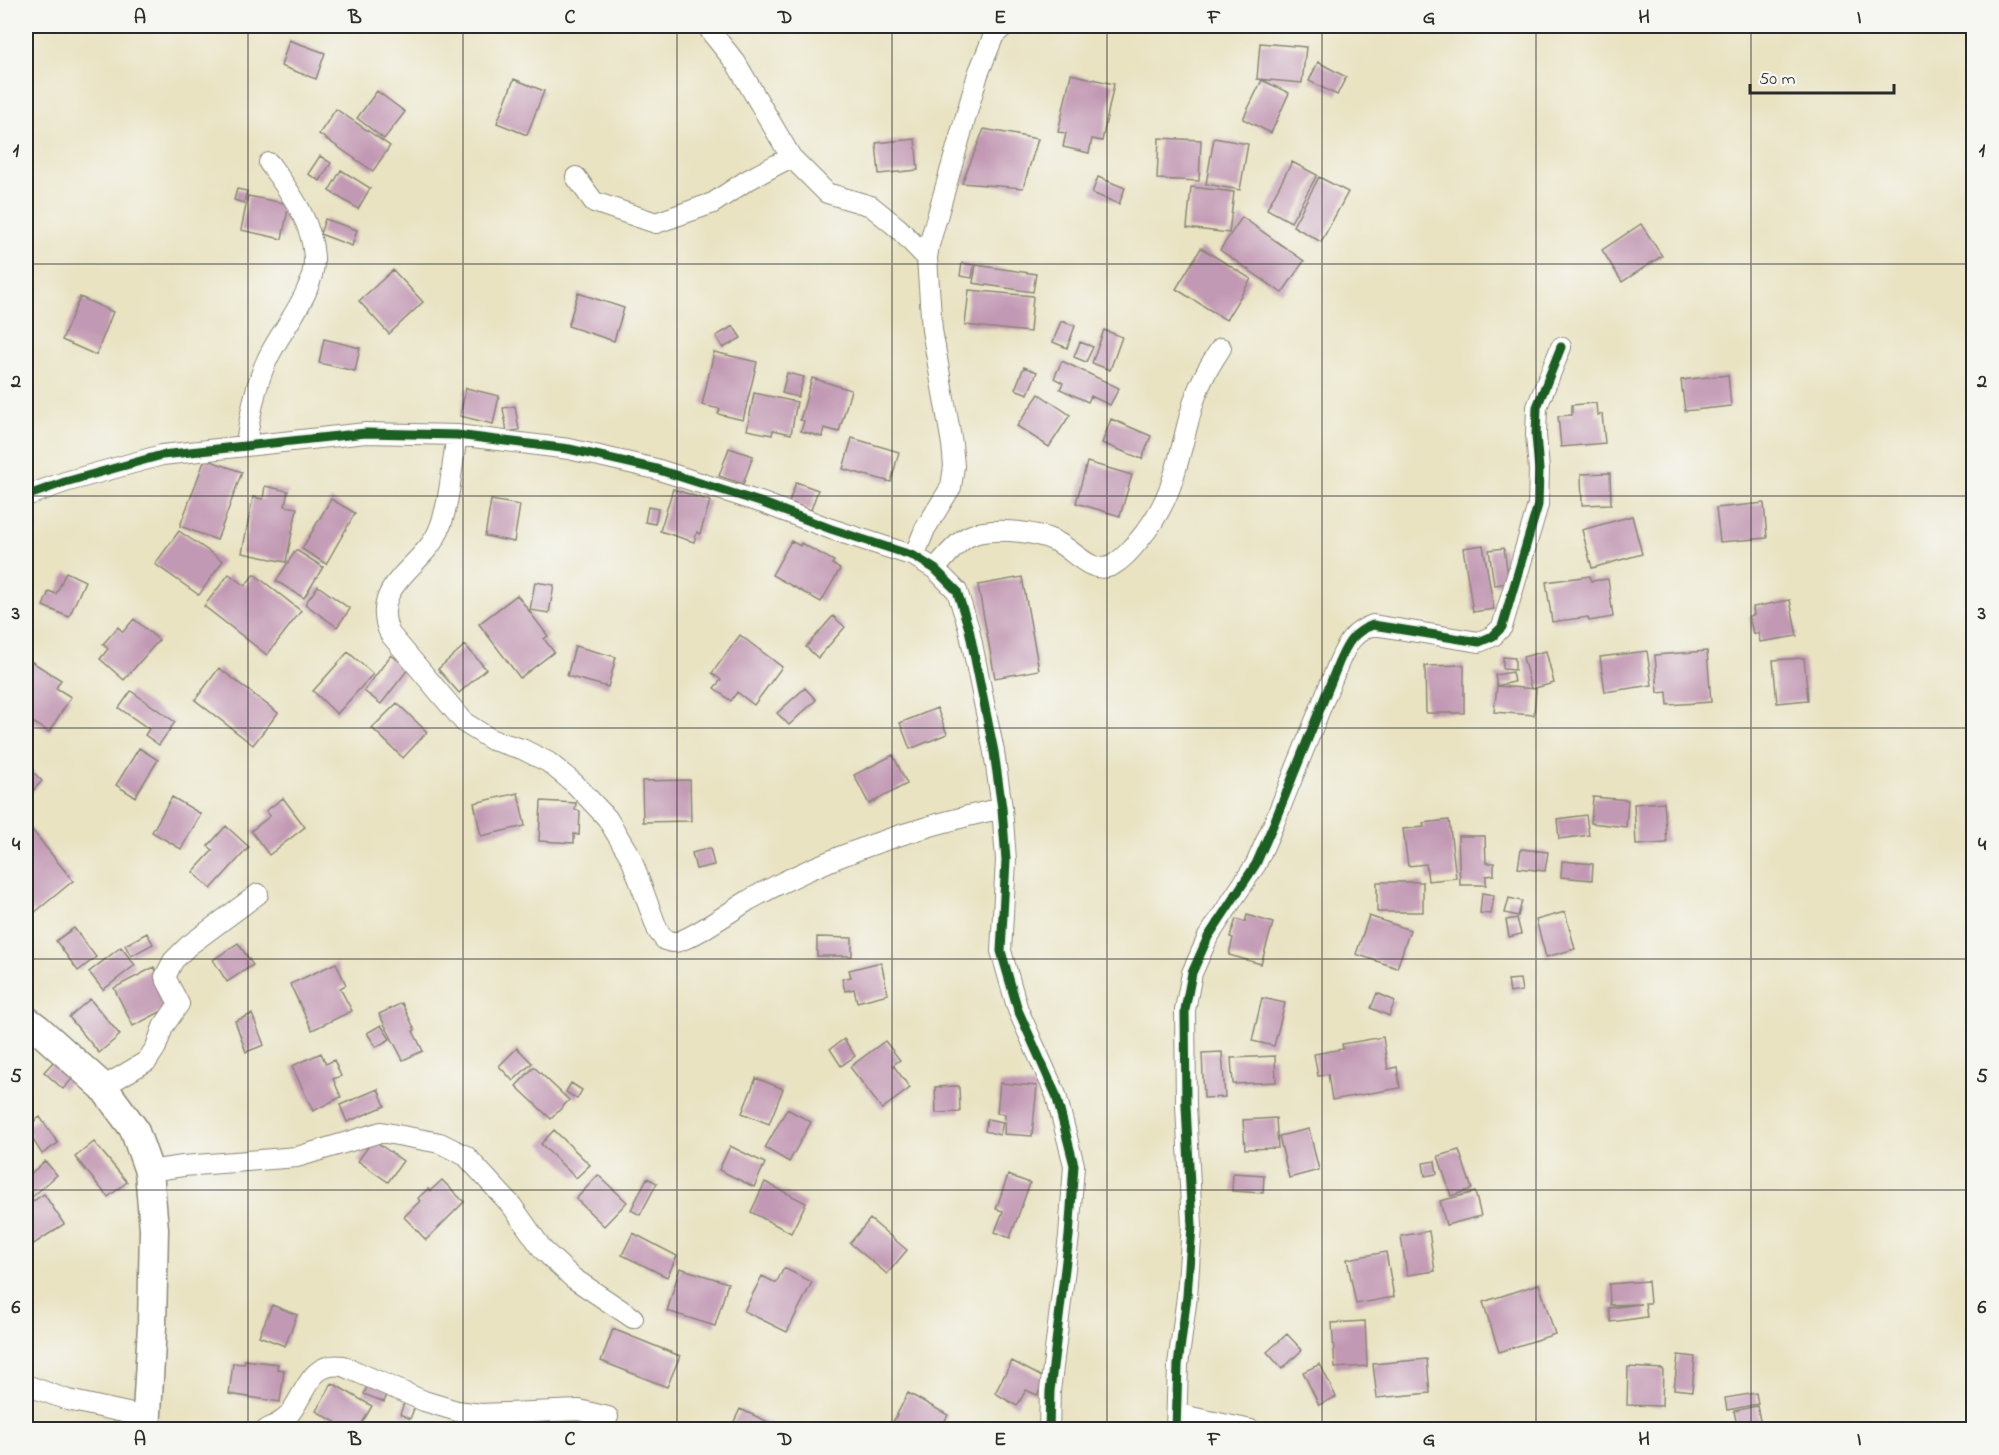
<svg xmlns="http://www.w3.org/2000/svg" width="1999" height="1455" viewBox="0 0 1999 1455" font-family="'Indie Flower',sans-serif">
<rect width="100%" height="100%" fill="#f6f6f2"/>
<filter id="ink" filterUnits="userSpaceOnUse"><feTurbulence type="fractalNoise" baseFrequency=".0167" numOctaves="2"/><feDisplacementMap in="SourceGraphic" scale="12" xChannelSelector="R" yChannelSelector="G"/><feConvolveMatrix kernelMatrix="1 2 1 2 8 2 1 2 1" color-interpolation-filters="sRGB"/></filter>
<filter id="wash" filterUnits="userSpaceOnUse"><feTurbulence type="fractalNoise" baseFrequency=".008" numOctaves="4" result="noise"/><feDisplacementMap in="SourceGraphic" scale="24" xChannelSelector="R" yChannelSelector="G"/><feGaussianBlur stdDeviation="1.35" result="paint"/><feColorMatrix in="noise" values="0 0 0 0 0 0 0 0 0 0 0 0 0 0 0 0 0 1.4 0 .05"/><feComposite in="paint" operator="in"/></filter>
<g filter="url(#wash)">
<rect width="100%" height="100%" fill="#e9e3c2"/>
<g id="blocks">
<path fill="#c299b4" d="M421 26H462L461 34Z
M289 40 325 53 316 79 281 66Z
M1260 43 1306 47 1302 83 1257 79Z
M1318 62 1346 77 1337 95 1309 81Z
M1071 74 1114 84 1102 141 1092 139 1089 153 1063 147 1066 133 1058 132Z
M514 79 544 91 527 135 497 123Z
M1262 80 1289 93 1271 133 1243 119Z
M377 91 405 112 384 139 357 118Z
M336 109 390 146 373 171 319 134Z
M984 129 1038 139 1023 188 962 183Z
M1159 138 1201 140 1199 181 1157 179Z
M1214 138 1248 144 1240 190 1206 184Z
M915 139 918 170 879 174 876 143Z
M320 156 331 163 320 181 308 174Z
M1292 162 1317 175 1291 222 1267 209Z
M341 170 370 188 358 209 329 191Z
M1098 177 1125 188 1119 204 1092 193Z
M1319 177 1348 192 1321 242 1293 226Z
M1191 187 1234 192 1229 233 1187 228Z
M237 189 247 191 244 203 234 200Z
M248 196 289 204 282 239 241 230Z
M1242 217 1304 261 1282 293 1220 250Z
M325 219 357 230 352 246 320 234Z
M1641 224 1662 256 1622 282 1602 250Z
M1201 248 1251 279 1226 320 1176 289Z
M962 263 974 265 972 278 960 276Z
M976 265 1036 274 1033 292 973 283Z
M393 270 423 302 389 334 359 301Z
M969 290 1033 296 1030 332 965 325Z
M578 293 624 308 614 341 568 326Z
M80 297 113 312 96 355 62 340Z
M1061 321 1075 326 1067 348 1053 342Z
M733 326 741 338 723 348 716 336Z
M1104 330 1122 337 1110 370 1092 363Z
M324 339 360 348 355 371 319 363Z
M1080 342 1093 347 1086 362 1074 357Z
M714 352 757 362 743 420 718 414 720 409 702 405Z
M1062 361 1119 388 1110 405 1091 396 1088 402 1060 389 1063 383 1054 378Z
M1024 367 1037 372 1028 394 1015 389Z
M787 373 804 377 798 397 782 393Z
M1728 375 1731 406 1685 411 1681 380Z
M812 378 851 390 839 432 824 428 822 437 801 431 804 421 800 420Z
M466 388 499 396 493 424 460 416Z
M754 393 797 402 791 434 773 430 772 435 747 430Z
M1039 394 1070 415 1049 447 1017 426Z
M1596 403 1597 415 1602 414 1605 443 1561 447 1558 416 1572 415V405Z
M515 406 519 430 507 432 503 408Z
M1111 419 1151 436 1142 459 1102 443Z
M852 438 899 452 891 482 843 469Z
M729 448 753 456 743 484 719 476Z
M205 459 242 472 217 540 180 526Z
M1087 462 1132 475 1120 516 1076 503Z
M1610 473 1611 504 1582 505 1581 474Z
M796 482 818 490 811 510 789 502Z
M265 486 288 491 285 506 297 508 286 562 242 553 253 497 263 499Z
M673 489 710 501 700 534 697 532 694 542 660 531Z
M331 499 355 513 326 564 302 549Z
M491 500 520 505 514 542 485 536Z
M1764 503 1767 538 1720 542 1716 508Z
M648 507 658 509 655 524 645 522Z
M1632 516 1642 554 1592 568 1582 530Z
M179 531 223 561 199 595 155 564Z
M791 541 800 546 801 543 834 561 832 564 840 569 821 602 772 575Z
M1483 545 1494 609 1473 612 1463 548Z
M1504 548 1509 583 1494 585 1489 550Z
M296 550 323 567 304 598 276 581Z
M66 572 85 581 69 617 43 606 49 591 56 594Z
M229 574 245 586 254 574 301 611 267 655 204 606Z
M1590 576 1591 581 1608 579 1613 617 1589 621 1588 617 1552 622 1546 582Z
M1022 577 1039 670 995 678 978 585Z
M535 582 554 585 549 613 530 610Z
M318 586 350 609 337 627 305 604Z
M517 595 548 636 544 639 554 652 520 678 479 624Z
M1790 600 1797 636 1760 642 1758 633 1753 634 1749 616 1754 615 1753 607Z
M833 616 845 627 818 658 806 647Z
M134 619 159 640 124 680 100 659 108 649 103 644 118 627 123 632Z
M740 635 782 667 754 705 737 692 731 701 714 688 721 680 712 673Z
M465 645 486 669 459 693 438 669Z
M575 646 616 657 608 687 567 676Z
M1546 651 1554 683 1531 689 1523 657Z
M1647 651 1652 685 1605 692 1600 657Z
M1707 651 1711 702 1668 705 1667 692 1658 693 1655 655Z
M348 652 373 674 337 714 313 691Z
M391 655 409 668 381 704 364 691Z
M1503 657 1515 658V670L1503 669Z
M1804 658 1808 700 1777 703 1773 660Z
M29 660 61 680 56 688 71 697 49 732 26 718V665Z
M1464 665V713H1426L1425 666Z
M219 668 278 713 253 745 195 700Z
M1512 672 1514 682 1497 686 1536 689 1534 715 1494 712 1497 686 1495 675Z
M805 688 816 700 789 725 777 713Z
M131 691 175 722 159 745 145 735 149 729 119 708Z
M397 703 427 732 403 758 372 728Z
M937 708 947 734 910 749 900 723Z
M139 748 158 760 135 797 116 785Z
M893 755 907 784 869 804 854 775Z
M26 765 42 781 26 798Z
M690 780 691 821 643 822 642 781Z
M518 793 525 826 481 836 474 803Z
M172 797 201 814 181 849 152 832Z
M1593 797 1628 800 1626 827 1591 823Z
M283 798 305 827 269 855 251 831 270 816 266 811Z
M541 801 576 803 575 810 580 811 579 835 574 834V843L539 841Z
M1664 802 1667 843 1636 845 1634 804Z
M1586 815 1589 835 1559 839 1557 819Z
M1449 820 1456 878 1428 881 1426 864 1408 866 1403 829 1424 827 1423 823Z
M29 826 73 881 34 913 26 903V829Z
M226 826 249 847 211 889 193 872 213 850 208 846Z
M1458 836H1485L1486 863H1494V875L1486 876V885H1460Z
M710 848 714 865 696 869 692 853Z
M1521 849 1548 852 1545 871 1518 868Z
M1562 861 1593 864 1592 880 1561 877Z
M1377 882H1423V912H1377Z
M1482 893 1494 895 1491 914 1480 913Z
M1509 898 1522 901 1518 916 1505 913Z
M1565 912 1575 949 1546 957 1536 920Z
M1247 915 1273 923 1261 964 1229 955 1233 938 1230 937 1236 919 1245 922Z
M1369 916 1410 930 1397 968 1356 954Z
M1517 918 1521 934 1509 937 1506 920Z
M74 928 96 957 78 971 56 941Z
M147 933 153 944 131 956 125 945Z
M817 937 852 938V956H817Z
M238 943 253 965 227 982 213 960Z
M121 947 135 965 103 990 89 972Z
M881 962 888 994 857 1002 854 989 845 991 842 979 851 977 849 970Z
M336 963 346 985 340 988 352 1011 312 1030 290 984Z
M154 967 174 1005 133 1026 114 988Z
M1520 979 1522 991 1510 993 1508 980Z
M1377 993 1395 1001 1389 1016 1371 1008Z
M1262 998 1285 1003 1274 1046 1252 1041Z
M90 999 120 1035 99 1053 69 1017Z
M402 1003 415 1030 413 1031 423 1051 403 1060 379 1014Z
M252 1014 264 1045 246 1052 235 1021Z
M381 1025 390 1039 376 1047 367 1033Z
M1383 1037 1388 1069 1397 1067 1400 1088 1332 1100 1328 1074 1318 1076 1314 1054 1343 1049 1342 1044Z
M844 1039 855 1056 841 1066 830 1049Z
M885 1041 900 1060 893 1065 910 1088 882 1109 850 1067Z
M517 1048 532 1063 513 1081 499 1066Z
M1222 1052 1225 1097 1204 1098 1202 1053Z
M321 1053 326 1064 334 1060 341 1076 333 1079 341 1097 313 1111 292 1066Z
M1275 1056 1276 1082 1233 1084 1231 1058Z
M54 1061 73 1078 63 1089 44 1072Z
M534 1067 569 1100 551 1119 516 1086Z
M756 1078 783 1089 769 1124 742 1113Z
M571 1083 582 1090 577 1099 566 1092Z
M1000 1083 1037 1086 1032 1136 1004 1134 1005 1114 997 1113Z
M959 1086 960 1112 936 1113 935 1087Z
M378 1089 385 1106 347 1122 340 1105Z
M787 1109 811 1122 789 1162 765 1148Z
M40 1117 58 1143 42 1154 26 1129V1127Z
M1276 1118 1278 1148 1245 1149 1243 1120Z
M987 1119 1003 1122 1000 1135 985 1131Z
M1309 1129 1319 1170 1289 1178 1279 1136Z
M554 1130 590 1165 576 1178 541 1144Z
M373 1140 403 1161 388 1182 358 1161Z
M94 1142 127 1182 108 1197 75 1157Z
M730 1146 765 1163 754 1187 719 1170Z
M1459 1150 1472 1189 1451 1196 1438 1156Z
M45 1161 57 1175 31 1198 26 1192V1178Z
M1435 1161 1437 1174 1425 1176 1423 1163Z
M1233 1173 1264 1175 1263 1193 1232 1191Z
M598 1175 627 1202 604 1226 576 1199Z
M1008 1175 1030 1183 1010 1238 995 1232 1003 1211 996 1209Z
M647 1178 657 1183 640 1215 631 1210Z
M442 1180 464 1202 426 1240 404 1217 420 1201 418 1198 428 1189 430 1191Z
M765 1182 806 1203 791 1233 751 1212Z
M1475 1192 1481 1216 1446 1225 1440 1201Z
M44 1194 64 1224 26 1249V1206Z
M870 1219 907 1250 887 1274 850 1243Z
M1429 1231 1435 1271 1407 1275 1401 1236Z
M633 1233 677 1256 667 1277 622 1255Z
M1386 1252 1394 1297 1356 1304 1347 1259Z
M680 1268 728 1283 715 1326 667 1311Z
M784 1268 812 1282 787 1332 744 1311 762 1276 776 1283Z
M1648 1281 1650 1303H1645L1647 1317 1611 1322 1609 1308 1641 1304 1610 1305 1609 1284Z
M1539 1284 1555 1334 1499 1352 1483 1302Z
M272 1305 297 1315 285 1346 259 1336Z
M1365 1321 1367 1366 1335 1368 1332 1323Z
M613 1329 680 1356 667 1387 601 1361Z
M1287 1334 1302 1350 1282 1369 1267 1352Z
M1678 1355 1695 1357 1692 1391 1674 1389Z
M1427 1359 1430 1393 1377 1398 1373 1364Z
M245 1360 278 1364 277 1369 284 1370 280 1402 229 1394 233 1363 244 1364Z
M1012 1361 1046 1379 1037 1395 1026 1390 1017 1406 995 1393Z
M1320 1364 1336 1397 1319 1405 1303 1372Z
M1628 1367 1663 1369 1662 1406 1627 1405Z
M369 1381 389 1390 384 1402 364 1394Z
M332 1383 372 1406 358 1430H349L316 1411Z
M908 1393 948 1415 940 1430H903L892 1424Z
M1756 1393 1758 1404 1727 1410 1725 1398Z
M405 1401 415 1406 410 1419 400 1414Z
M1757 1406 1762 1430H1738L1734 1411Z
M740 1409 775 1425 773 1430H730Z"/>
</g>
</g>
<g filter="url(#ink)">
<use href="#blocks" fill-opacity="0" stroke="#8a8776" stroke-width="1.5"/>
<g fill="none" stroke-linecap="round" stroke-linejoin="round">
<g stroke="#8a8776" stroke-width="22">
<path id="minor" d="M711 32 736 63 791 157 827 193 871 206 898 228 927 258
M576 177 594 202 656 223 713 203 746 181 791 157
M457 435C452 463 450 502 440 527 427 566 367 584 390 634L465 723 492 740 522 749 548 762 575 784 607 818 631 858 658 931 665 940C668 941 671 942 674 942 688 942 734 909 749 900 827 856 915 827 1002 808
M246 444C250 416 255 386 267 360 281 329 316 292 314 257 312 220 289 191 269 163
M26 496 65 482 162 455 366 433 457 435 569 449 656 469 763 503 831 529 914 556 935 569 957 591 969 629 994 752 1002 808 1006 860 1001 951 1018 1010 1056 1095 1074 1165 1069 1236 1050 1391 1049 1430
M914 556 925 529 951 487 954 466 952 444 932 330 927 258 929 245 978 74 994 35 1004 26
M935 569C944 559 953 547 964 539 984 525 1036 531 1057 542 1075 551 1092 576 1113 565 1123 559 1132 549 1139 540 1177 496 1178 453 1194 401 1200 381 1210 365 1221 348
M103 1087 147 1061 156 1047 163 1027 179 1004 165 977 173 961 188 946 258 894
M149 1171 183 1166 297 1157 381 1132 440 1143 466 1156 512 1206 543 1250 573 1278 633 1318
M26 1385 68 1400 146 1417
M1177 1414 1251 1430
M266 1430C273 1426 282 1422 287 1417 306 1396 308 1361 343 1366L424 1401 457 1411 481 1414 579 1410 608 1417
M1176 1430 1178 1365 1187 1296 1192 1226 1186 1105 1185 1010 1192 973 1208 937 1256 864 1274 823 1339 662C1347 644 1353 632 1373 625L1479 642 1493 636 1502 627 1538 505 1539 470 1536 435 1537 407 1561 347"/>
</g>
<g stroke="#8a8776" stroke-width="31">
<path id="secondary" d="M26 1020 37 1028 103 1087 134 1129 149 1171 154 1229 152 1326 146 1430"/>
</g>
<use href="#minor" stroke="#fff" stroke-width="20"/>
<use href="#secondary" stroke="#fff" stroke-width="28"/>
<g stroke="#f6f6f2" stroke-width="13">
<path id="cycleway" d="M26 496 65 482 162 455 366 433 457 435 569 449 656 469 763 503 831 529 914 556 935 569 957 591 969 629 994 752 1002 808 1006 860 1001 951 1018 1010 1056 1095 1074 1165 1069 1236 1050 1391 1049 1430
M1176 1430 1178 1365 1187 1296 1192 1226 1186 1105 1185 1010 1192 973 1208 937 1256 864 1274 823 1339 662C1347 644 1353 632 1373 625L1479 642 1493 636 1502 627 1538 505 1539 470 1536 435 1537 407 1561 347"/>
</g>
<use href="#cycleway" stroke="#1b5e20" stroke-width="9"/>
</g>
</g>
<path fill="none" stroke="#2b2b2b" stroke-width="1.5" stroke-opacity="0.55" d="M248 26V1430M463 26V1430M677 26V1430M892 26V1430M1107 26V1430M1322 26V1430M1536 26V1430M1751 26V1430M26 264H1974M26 496H1974M26 728H1974M26 959H1974M26 1190H1974"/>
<rect width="1999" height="1455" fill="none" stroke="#f6f6f2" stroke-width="66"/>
<path d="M1750 84v9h144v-9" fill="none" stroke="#2b2b2b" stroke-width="3"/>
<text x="1759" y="84" font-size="18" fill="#2b2b2b" stroke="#f6f6f2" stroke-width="4.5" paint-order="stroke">50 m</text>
<rect x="33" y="33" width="1933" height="1389" fill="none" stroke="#2b2b2b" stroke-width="2"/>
<g font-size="20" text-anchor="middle" font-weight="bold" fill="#2b2b2b">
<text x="140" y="23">A</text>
<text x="355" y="23">B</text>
<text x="570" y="23">C</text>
<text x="785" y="23">D</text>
<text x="1000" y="23">E</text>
<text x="1214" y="23">F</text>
<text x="1429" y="23">G</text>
<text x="1644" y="23">H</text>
<text x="1859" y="23">I</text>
<text x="16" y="156">1</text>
<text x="1982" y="156">1</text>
<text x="16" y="387">2</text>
<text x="1982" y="387">2</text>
<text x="16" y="619">3</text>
<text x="1982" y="619">3</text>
<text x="16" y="850">4</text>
<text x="1982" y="850">4</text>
<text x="16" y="1082">5</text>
<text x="1982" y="1082">5</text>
<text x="16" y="1313">6</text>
<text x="1982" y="1313">6</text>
<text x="140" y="1445">A</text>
<text x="355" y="1445">B</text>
<text x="570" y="1445">C</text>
<text x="785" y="1445">D</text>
<text x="1000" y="1445">E</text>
<text x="1214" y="1445">F</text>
<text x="1429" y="1445">G</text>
<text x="1644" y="1445">H</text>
<text x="1859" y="1445">I</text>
</g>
</svg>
